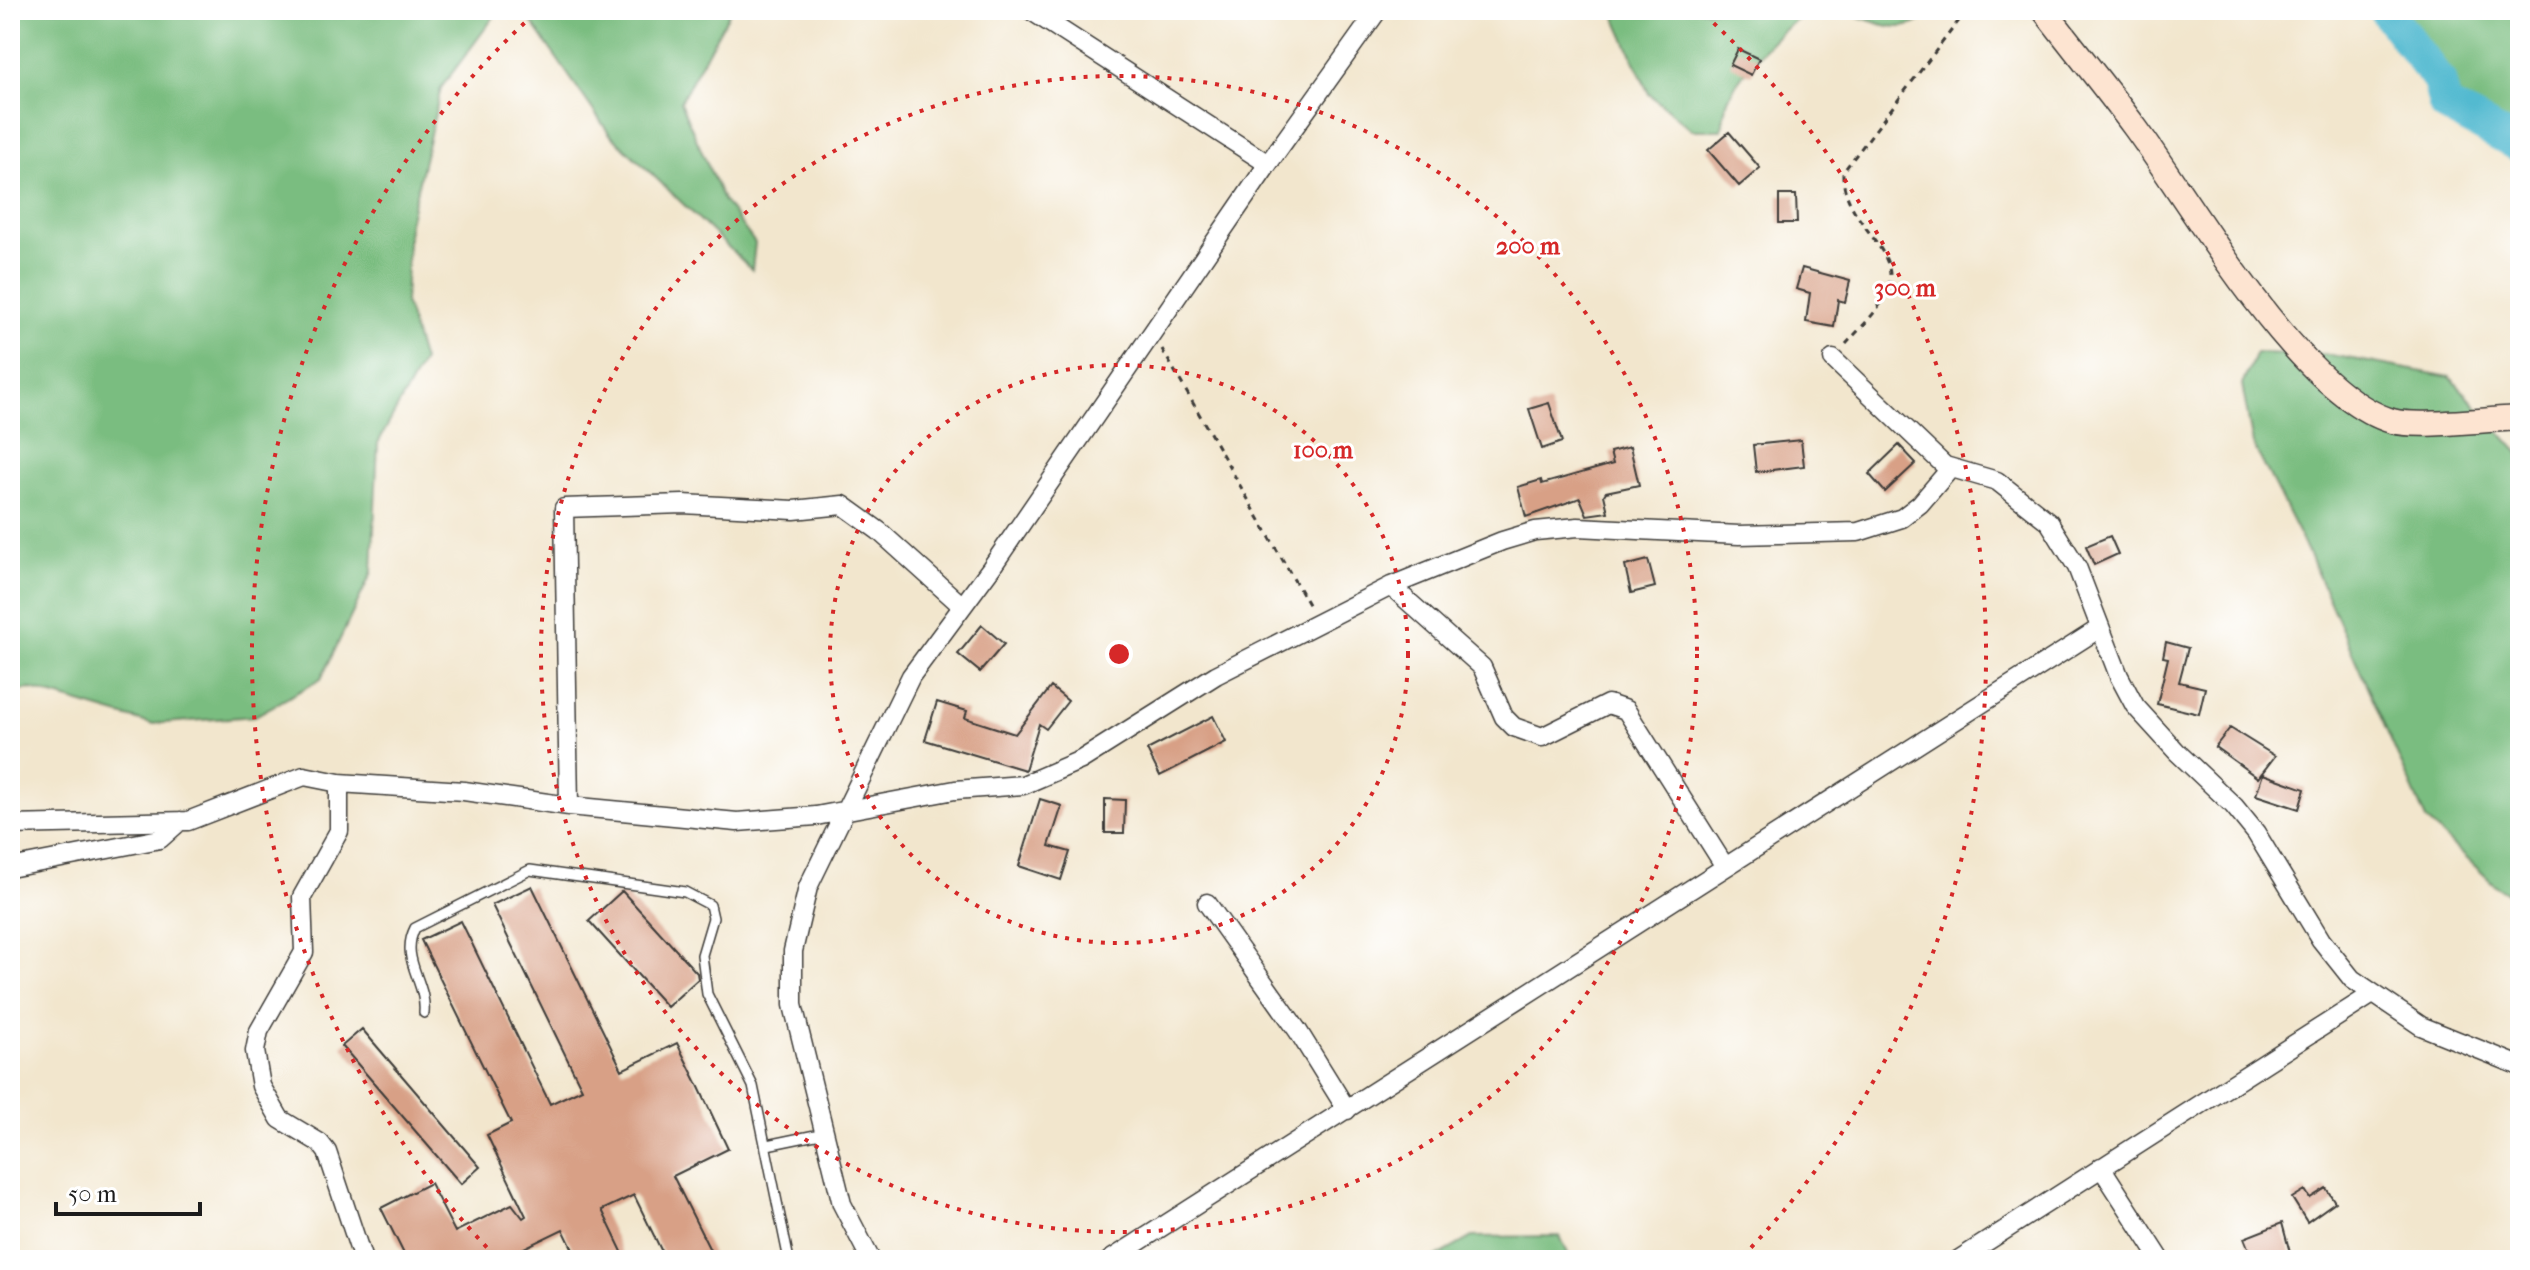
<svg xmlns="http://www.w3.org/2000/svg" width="2530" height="1270" viewBox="0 0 2530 1270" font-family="'IM FELL French Canon',serif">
<rect width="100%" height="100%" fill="#fff"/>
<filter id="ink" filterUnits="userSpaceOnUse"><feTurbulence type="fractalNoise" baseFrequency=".0125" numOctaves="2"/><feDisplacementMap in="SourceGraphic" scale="16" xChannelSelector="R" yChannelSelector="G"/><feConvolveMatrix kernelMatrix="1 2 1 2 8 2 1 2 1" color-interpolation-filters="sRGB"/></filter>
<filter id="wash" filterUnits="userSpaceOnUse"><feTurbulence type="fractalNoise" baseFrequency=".006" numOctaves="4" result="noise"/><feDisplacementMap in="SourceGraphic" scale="32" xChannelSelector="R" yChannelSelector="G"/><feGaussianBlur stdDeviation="1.8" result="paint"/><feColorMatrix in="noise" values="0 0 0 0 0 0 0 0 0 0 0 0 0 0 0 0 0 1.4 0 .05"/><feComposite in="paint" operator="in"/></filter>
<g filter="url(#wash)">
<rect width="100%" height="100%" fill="#f2e6cd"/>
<path fill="#7abd80" stroke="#4b6c4e" stroke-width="2" d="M10 10H499L441 88 409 223 405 302 423 361 378 443 372 572 321 679 255 716 151 724 32 689 10 691Z
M523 10H731L680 102 723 200 755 243 752 270 609 133Z
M1612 10H1934C1895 50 1863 6 1819 10 1790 13 1734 78 1726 105 1724 113 1723 122 1722 130H1692L1649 94Z
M2389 10H2520V134L2505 132 2434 74Z
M2256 353 2331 355 2450 377 2520 454V901L2496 886 2426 820 2307 550 2253 444 2242 385Z
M1560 1236 1571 1260H1431L1472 1237Z"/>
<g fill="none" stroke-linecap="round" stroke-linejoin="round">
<path stroke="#52bad0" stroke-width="34" d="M2385 10 2439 81 2445 105 2520 146"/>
</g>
<g id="blocks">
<path fill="#d8a086" d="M1738 49 1759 59 1751 75 1730 65Z
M1729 132 1760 168 1739 186 1708 150Z
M1779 195H1796L1797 223H1779Z
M1802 268 1850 281 1845 302 1838 300 1834 327 1806 322 1810 293 1796 289Z
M1549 403 1562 442 1542 449 1529 409Z
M1801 440 1804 466 1756 472 1753 445Z
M1899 445 1916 463 1885 492 1869 474Z
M1630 447 1639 485 1606 492 1604 495 1608 512 1587 515 1580 498 1526 517 1518 487 1541 480 1542 484 1613 464 1610 452Z
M2110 536 2118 554 2094 565 2086 546Z
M1648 560 1655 587 1631 593 1625 566Z
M982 625 1004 644 980 672 958 654Z
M2166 642 2188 648 2179 682 2205 688 2199 714 2157 704 2168 658 2163 657Z
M1051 687 1068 701 1046 729 1039 724 1025 770 925 740 937 702 967 711 965 718 1015 734Z
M1213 716 1226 742 1160 776 1147 750Z
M2230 728 2275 756 2258 778 2215 747Z
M2263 774 2305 789 2299 809 2256 795Z
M1040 799 1062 806 1049 846 1070 852 1061 880 1019 866Z
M1105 799 1125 800 1124 833H1105Z
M532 886 622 1070 677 1043 698 1085 728 1149 673 1176 715 1260H666L634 1195 602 1210 626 1260H578L563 1229 499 1260H407L381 1208 430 1183 455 1232 512 1204 523 1218 526 1216 487 1135 511 1123 421 940 461 921 550 1104 582 1089 492 905Z
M622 891 697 973 698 979 667 1007 589 921Z
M362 1029 480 1167 461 1184 342 1046Z
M2326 1188 2335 1202 2307 1222 2292 1198 2305 1190 2310 1198Z
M2282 1223 2292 1260H2276L2273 1252 2253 1260 2244 1238Z"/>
</g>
</g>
<g filter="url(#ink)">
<use href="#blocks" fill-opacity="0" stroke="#3c3a37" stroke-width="2"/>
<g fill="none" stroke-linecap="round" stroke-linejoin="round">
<g stroke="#3c3a37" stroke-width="12">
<path id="lane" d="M424 1013C427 982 399 959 415 928L530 870 685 892 710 905 713 918 702 955 707 994 753 1086 789 1260
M767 1145 825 1133"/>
</g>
<g stroke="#3c3a37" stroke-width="21">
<path id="street" d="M1030 10 1268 164
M1833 359 1945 466 1997 481 2049 522 2077 567 2119 676 2135 706 2177 752 2234 806 2256 833 2321 940 2352 979 2421 1026 2520 1066
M1391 586 1482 667 1504 717 1514 727 1542 737 1608 704 1626 710 1724 865
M339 783V831L302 897 304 952 259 1031 255 1051 261 1086 280 1119 320 1143 327 1152 363 1260
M569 806 564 508 683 504 794 510 843 505 879 531 961 605
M10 825 188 821 304 776 339 783 464 791 569 806 737 822 816 816 955 790 1023 785 1081 760 1216 675 1391 586 1502 541 1535 531 1578 527 1739 535 1858 532 1902 518 1920 504 1950 469
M10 868 160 839 180 821
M1207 903 1298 1031 1347 1110
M2101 1167 2161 1260
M871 1260 842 1204 793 1005V951L808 887 911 676 991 568 1268 164 1378 10
M1110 1260 2100 628
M1958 1260 2371 995"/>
</g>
<g stroke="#3c3a37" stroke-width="27">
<path id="secondary" d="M2044 10C2074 49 2105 87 2134 126 2192 204 2299 394 2392 421 2417 428 2491 419 2520 418"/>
</g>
<path stroke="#3c3a37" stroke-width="3" stroke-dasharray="6 6" stroke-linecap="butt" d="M1846 344C1860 328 1881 309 1888 289 1902 248 1841 221 1843 172L1967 10
M1162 349 1309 606"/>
<use href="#lane" stroke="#fff" stroke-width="9"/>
<use href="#street" stroke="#fff" stroke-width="18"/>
<use href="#secondary" stroke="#fde4d1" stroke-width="24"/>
</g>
</g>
<g fill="none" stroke="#d62828" stroke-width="4" stroke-dasharray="4 8">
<circle cx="1119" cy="654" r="289"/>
<circle cx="1119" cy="654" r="578"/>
<path d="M495 1256A867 867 0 0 1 533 15M1705 15A867 867 0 0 1 1743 1256"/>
</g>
<circle cx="1119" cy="654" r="12" fill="#d62828" stroke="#fff" stroke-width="4"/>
<g font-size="24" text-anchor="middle" font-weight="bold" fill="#d62828" stroke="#fff" stroke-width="6" stroke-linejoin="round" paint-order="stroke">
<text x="1528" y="254">200 m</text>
<text x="1905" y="296">300 m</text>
<text x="1323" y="458">100 m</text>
</g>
<rect width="2530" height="1270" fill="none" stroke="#fff" stroke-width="40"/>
<path d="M56 1202v12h144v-12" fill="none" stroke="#1c1c1c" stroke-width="4"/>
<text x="68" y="1202" font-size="24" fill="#1c1c1c" stroke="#ffffff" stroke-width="6" paint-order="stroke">50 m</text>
</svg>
